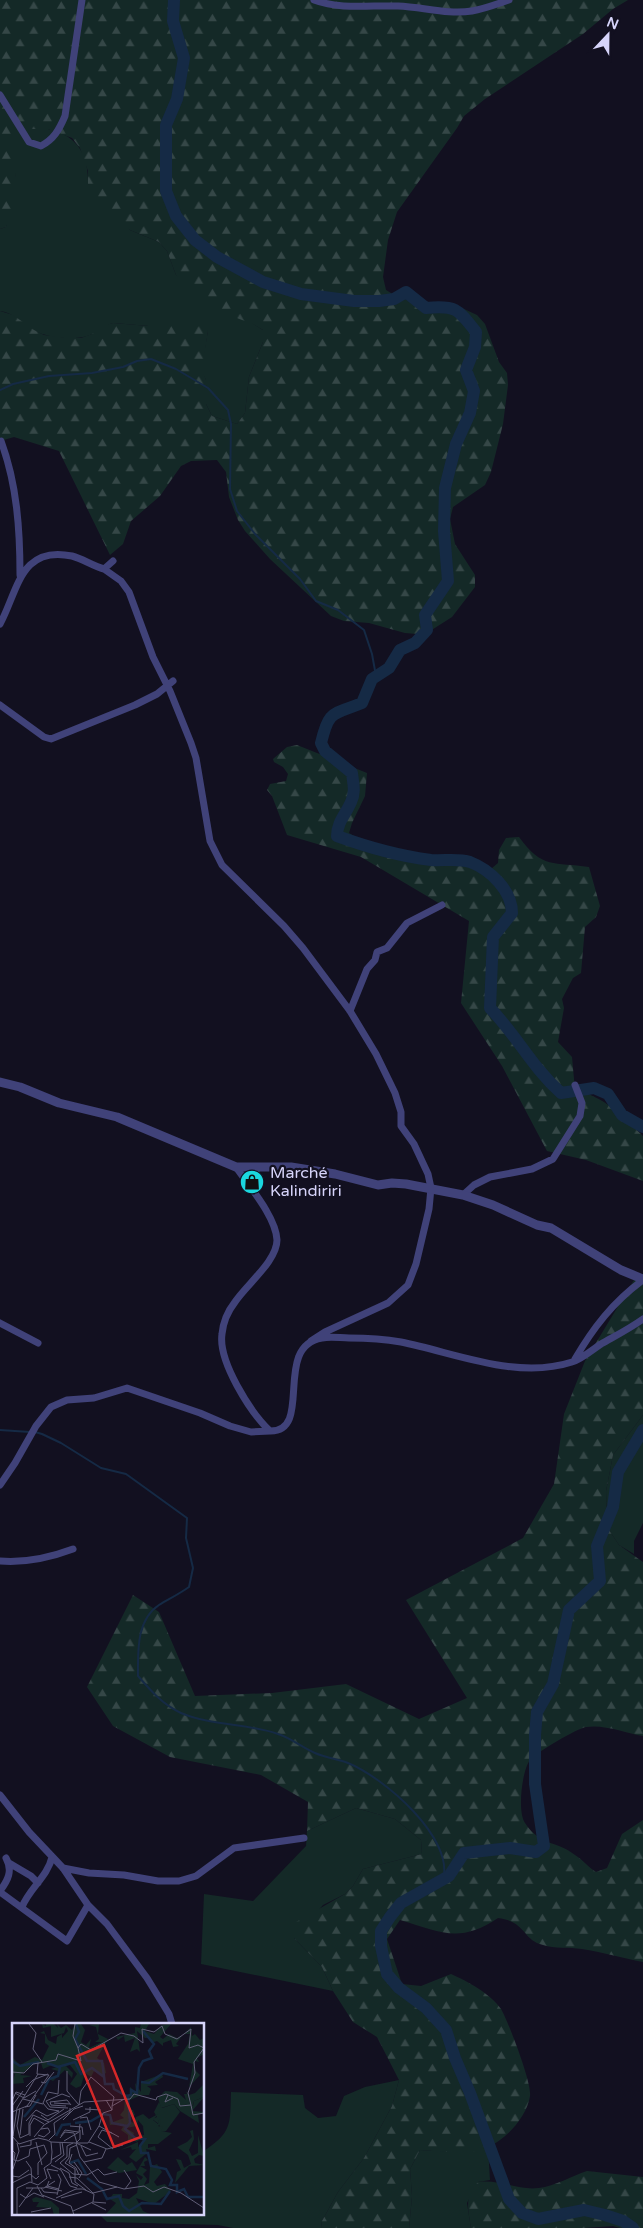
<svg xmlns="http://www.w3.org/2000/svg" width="643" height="2228" viewBox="0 0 643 2228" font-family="'Varela Round',sans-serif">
<defs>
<pattern id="forest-firs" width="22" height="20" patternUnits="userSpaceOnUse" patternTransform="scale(1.25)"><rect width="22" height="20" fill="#142927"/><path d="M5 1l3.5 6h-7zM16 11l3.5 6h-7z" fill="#354747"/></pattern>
</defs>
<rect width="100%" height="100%" fill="#121020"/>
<path fill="#142927" d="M36 127C71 131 89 147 88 184L130 230 159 242 167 251 176 275 263 330V342L249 377 245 413 237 424 212 416 206 404V380L201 370 208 331 113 323C103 326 99 331 90 335 75 341 47 338 33 330 21 323 14 313 0 311V229L6 227 16 178 13 165 12 150 16 138 24 129Z
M643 1415V1523L634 1541V1554L619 1545 607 1527 606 1491 613 1455Z
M356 1808 395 1819 421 1840 422 1854 363 1869 353 1886 345 1894 323 1905 294 1938 322 1967 333 1991 201 1964 204 1894 253 1901 306 1846 307 1831Z
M399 2080 392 2106 364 2158 338 2192 322 2221 321 2228H233L218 2225 107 2222 99 2214H204V2151C232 2132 230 2125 231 2092L303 2095 305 2108 318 2118 336 2116 344 2096 365 2087Z
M488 2147 490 2180 478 2182 467 2203 471 2228H409L412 2196 410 2169 420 2150 459 2152Z"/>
<path fill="url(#forest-firs)" d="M0 0H628L613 9 583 34 485 99 464 116 457 128 397 212 388 240 383 277 386 290 399 298 436 306 464 309 477 315 485 324 499 362 507 373 508 385 503 424 491 472 485 485 453 507 450 519 455 544 475 575V587L452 617 430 631 417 634 405 633 369 623 344 621 331 616 270 559 245 531 238 520 229 497 226 472 217 460 191 461 181 466 160 496 131 521 123 544 110 555 59 451 14 437 0 441V311L13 315 34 330 44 335 68 338H81L92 334 102 326 113 323 149 326 198 324 208 331 202 370 206 380V404L212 416 237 424 245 413 249 377 263 342V330L253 324 215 310 193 296 176 275 167 251 159 242 130 230 108 215 91 195 88 184V171L80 148 72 138 48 129H24C9 148 13 155 16 177 18 190 11 215 6 227L0 229Z
M297 745 367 773 365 796 352 823 349 833 362 841 416 854 462 857 491 869 498 863 499 850 506 838 519 837C542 869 554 862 589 867L600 906 596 917 585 927 581 973 573 978 562 999 564 1008 558 1042 572 1057 575 1090C605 1097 621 1115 643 1136V1181L586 1160 547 1151 502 1066 461 1003 469 921 361 857 287 835 272 796 267 790 270 784 286 781 288 774 283 767 274 762 273 759 287 747Z
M637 1275 643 1278V1415L613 1455 606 1491 607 1527 619 1545 643 1562V1736C626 1733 604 1724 586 1727 578 1728 535 1753 530 1760 522 1770 517 1812 525 1823 541 1847 556 1840 575 1855 583 1860 588 1867 596 1872L607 1868 622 1834 643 1820V1962C623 1958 602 1952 582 1949 569 1947 555 1949 543 1945 522 1940 527 1922 498 1918 459 1944 441 1932 400 1920L387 1939 402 1984 421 1986 451 1974C467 1981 491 1994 501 2009 508 2021 532 2083 530 2096 527 2116 507 2139 488 2147 470 2156 439 2151 420 2150L410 2169 412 2196 409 2228H321L322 2221 338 2192 364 2158 392 2106 399 2080 377 2037 353 2022 333 1991 322 1967 294 1938 296 1922 345 1894 353 1886 363 1869 422 1854 421 1840 395 1819 356 1808 307 1831 308 1802 261 1775 170 1757 113 1726 87 1687 133 1595 159 1612 195 1696 272 1693 346 1684 419 1719 467 1698 406 1600 523 1538 554 1484 564 1414 585 1361Z
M587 2171 643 2177V2228H620L613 2226 584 2228H471C468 2207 464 2199 478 2182 499 2179 519 2191 539 2188 555 2186 572 2176 587 2171Z"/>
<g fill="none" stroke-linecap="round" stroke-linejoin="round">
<path stroke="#152a45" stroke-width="2" d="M0 390 13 384 49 376 92 373 123 367 137 361 151 359 176 369 208 388 228 410 231 424 230 489 237 511 255 534 300 579 316 601 338 610 364 630 372 654 376 676
M0 1430 30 1432
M35 1432 42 1434 61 1443 101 1468 126 1474 187 1518 186 1538 193 1568 189 1587C179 1594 169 1599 159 1605 136 1620 138 1652 138 1676 151 1691 163 1705 181 1713 212 1726 247 1723 278 1734 291 1738 303 1748 315 1753 326 1758 338 1759 348 1763 383 1777 455 1838 443 1880"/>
<path stroke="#152a45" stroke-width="12" d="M174 0 173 21 184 58 177 99 166 125V191L176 216 195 240 217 257 263 282 301 294 354 301H379L394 299 406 292 426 308C456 305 458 309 476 332L475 347 466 370 474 391 470 413 456 444 445 488 444 531 448 581 425 615 427 630 415 643 400 650 389 668 372 679 362 703C333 715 329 709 321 743L325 751 352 773C353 783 356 792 351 802 346 814 337 822 337 836 367 847 399 856 431 860 444 861 458 858 470 862 491 870 512 891 512 913L493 937 490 1008C517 1036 532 1067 561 1093L594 1088 608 1094 622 1115 643 1127
M633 2228 623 2221 605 2215 584 2210 538 2219 522 2213 509 2199 470 2093 455 2058 446 2030 426 2008 399 1988 387 1974 381 1946V1931L390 1917 401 1903 449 1876 464 1853 510 1848 536 1852 544 1846 535 1784V1735L537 1712 553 1684 569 1610 600 1581 597 1546 613 1507 618 1472 643 1430"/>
<path stroke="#404279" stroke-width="7" d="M314 0C341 10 370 5 398 6 423 7 448 15 472 11 484 9 497 4 509 0
M0 95 29 142 41 146C54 139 59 130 65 116L82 0
M1 441C17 484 20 530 20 575
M104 569 121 581 129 592 153 657 170 691 191 743 196 758 210 841 222 865 284 926 303 948 350 1011 376 1054 395 1093 401 1112V1126L414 1144 428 1174 431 1188 429 1209 416 1264 408 1285 388 1303 325 1332 311 1341
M0 624C18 591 20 545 72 556 83 559 93 566 104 569L113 561
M0 705 44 737 51 739 135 705 157 694 173 681
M350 1011 367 969 375 960 377 952 387 948 407 923 442 905
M236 1167C249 1186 276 1217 277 1240 277 1261 246 1285 235 1302 228 1311 223 1323 222 1334 218 1361 250 1412 270 1431 314 1432 272 1346 322 1338 331 1336 340 1338 349 1338 366 1338 384 1339 401 1342 456 1353 517 1380 572 1362 582 1359 592 1350 601 1344 615 1336 629 1329 643 1319
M463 1195 474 1185 490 1177 532 1169 553 1159 580 1116 582 1103 575 1085
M0 1323 38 1343
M575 1359C593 1328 613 1302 643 1280
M0 1485 15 1463 36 1426 51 1407 67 1400 94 1398 127 1388 200 1413 230 1426 251 1432 270 1431
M0 1561C25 1563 49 1558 73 1549
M0 1795 29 1832 63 1868 88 1905 107 1924 147 1978 169 2014 172 2024
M9 1863 31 1876 38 1883
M63 1868 89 1873 124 1875 158 1881H179L196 1876 234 1848 304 1838
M0 1891C8 1880 13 1871 6 1858
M0 1892 67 1941 88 1905
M22 1907C29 1889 48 1876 52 1857"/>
<path stroke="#404279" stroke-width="9" d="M0 1082 20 1087 59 1103 117 1117 236 1167H291L335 1174 378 1185 392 1183 406 1184 463 1195 493 1205 537 1225 551 1228 621 1270 643 1279"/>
</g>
<defs>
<g id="shop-disc" transform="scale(1.25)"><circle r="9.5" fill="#1bd7df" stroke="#121020"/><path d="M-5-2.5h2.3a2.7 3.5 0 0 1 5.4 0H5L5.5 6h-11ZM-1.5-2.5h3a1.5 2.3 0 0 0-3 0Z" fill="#111"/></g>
</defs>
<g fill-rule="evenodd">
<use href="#shop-disc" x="252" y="1182"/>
</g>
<g text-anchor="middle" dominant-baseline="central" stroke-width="4.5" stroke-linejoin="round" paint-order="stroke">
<g font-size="16" fill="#d6d4fa" stroke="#121020" text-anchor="start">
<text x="270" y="1173">Marché<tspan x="270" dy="18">Kalindiriri</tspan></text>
</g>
</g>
<g transform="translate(12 2023)">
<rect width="192" height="192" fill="#121020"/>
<path d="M192 61V74L182 78 180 84 173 81H178L174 68 177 72 183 70ZM147 79 150 85 162 81 168 89 154 108 149 109 146 96 147 101 140 96 145 94 142 89ZM181 107 182 116 177 127 180 133 186 130V112L192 133 187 132 182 136 183 140 192 142 177 143 163 160 165 149 169 147 164 136 169 137 172 145 179 141 176 132 165 124 175 119 180 114 178 108Z" fill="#142927"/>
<path d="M30 1 34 3V1H42L46 5 45 1 49 5 54 2 60 7 63 1H69L73 7 69 19 74 22 79 16 77 25 90 19H83L87 16 84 4 77 2 87 1 86 11 96 16 85 35 92 40 94 50 89 52 82 48 79 54 73 50 69 63 64 65 58 61 65 51 58 42 54 43 61 50 60 55 53 47 41 58 37 56 45 52 46 48 39 46 45 44 40 42 31 46 29 40H24L8 52 20 53 11 55 12 60 0 61 3 51 0 50V34L8 42 23 34 30 37 37 23 33 20V11L28 10 32 8 36 17 44 21 45 14 50 11V15L56 8 54 4 52 10 39 14V3L31 5ZM129 1H137L133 8 142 11 150 2 159 1 148 14 151 16 157 11 165 15 170 13 164 21 167 23 161 24 159 17 151 20V23L145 18 139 20 138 15H133L125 8 128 29 125 26 118 29 123 15 113 19 112 13 106 17 104 14 123 10V4L128 5ZM179 4 180 13 183 11 188 17 192 15V31L185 35 187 39 183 38 182 46 188 52 177 64 181 41 166 36 176 21 178 11H172ZM150 51 151 54 143 59 146 62 135 63 139 66 137 72H140H129L116 78V86L121 87 123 92 116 96 121 100 124 94 131 91 137 96 146 91 141 97 146 101 148 96 149 101 146 103 151 104 149 108 160 110 146 121H136V125L143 123 144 128 134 126 135 130 124 139 117 134 124 126 120 127 119 124 108 127 126 119V124L130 122 131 115 124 119 121 115 132 112 131 103 126 97 125 103 114 105 122 110 119 120H116V112L109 107 113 101 98 102 97 96 101 99 112 95 108 92 112 87 113 75 118 72V64L124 69 123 60 129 69V59ZM153 68 165 69 174 77 172 71H175L178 81H173L181 83 182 78 192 74 180 88 192 89 186 92 187 100 168 88 162 81 149 85 146 75ZM106 134 115 142 120 139 125 147 107 150 95 145ZM133 134 136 137 132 139 133 143H128L135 147 131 151 135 156 132 162 137 160 138 144 145 141 150 149 142 159 145 163 153 161 159 168 142 181 124 175 131 188 140 192H93L104 180 98 176 101 171H110V175L117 176 125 170 127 158 124 152 129 157 131 154 124 150ZM24 174 39 178 47 185V191L42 192 40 185 24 184 27 179H21L20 176Z" fill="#142927"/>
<path fill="none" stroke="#152a45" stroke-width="2.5" d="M64 1 67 9 63 16 75 38H90L93 61H101L102 66 116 74 118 100 113 106 123 115 133 116 128 123 129 130H136L139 143 154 146 160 157 158 162H165V169L172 166 176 174H192M0 38 8 43 27 39M35 40 46 44 63 39 69 51 80 45 92 54M129 59 137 60 151 50 176 56M29 72 37 56 46 53 48 44M114 73 119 72V67L125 70 127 45 131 38 140 35 137 28 142 21 131 8M12 94 27 76M63 100 79 98 91 91 98 92 100 100 115 103M44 113 50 102 59 101M58 140 66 137 74 151M75 155 91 167M91 168 95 176 107 173 111 183 117 188 130 180 149 181 158 168"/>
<path fill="none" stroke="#605e77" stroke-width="1" d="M17 1 24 10 21 26 30 39M63 1 61 13 66 25M69 38 66 25 69 21 79 27 109 10 122 13 131 20 130 6 142 9 150 3 153 11 165 16 179 6 177 25 186 22 192 25 182 39 183 50 176 70 179 82M55 48V68L67 82 69 68 79 54M0 49 12 50 21 41 44 37 46 31 69 38M79 54 102 74 100 83M47 57 46 71 36 69 31 80 36 86 47 88M29 59 33 60 42 49M14 64 21 57 36 51M3 70 12 75 24 68M156 72 153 79 161 75M11 76 31 81M94 77 100 87V83L114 75M0 78 4 69 13 72M42 80 58 81M0 83 11 68M54 83 39 82 38 79 55 77 59 82M13 84 18 83 24 72M8 85 5 103 8 115 17 111V100L21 92 37 99M56 85 38 84 34 78 50 71 58 74M73 86 89 87M0 89 15 83 37 52 25 51 26 40M29 92 36 97 52 86M68 95 75 94 79 107M51 97 62 86 71 83M61 97 78 89V84M14 98 24 87 35 93 47 88M58 103 70 104 71 112M87 103 91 90 100 87M68 107V116L64 120 79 127M100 110 90 107 86 114 101 126M8 112 11 86M26 112 32 114 38 109 36 105 29 106M0 113 7 121 26 115 35 117 39 119 40 129 39 140 32 145 35 155 26 162 18 159 5 165V192M1 113 5 85 26 51M18 113V102L22 95 32 101M49 113 53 107 66 109M22 114 32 102 72 79 118 76 122 71 144 77 145 74 154 71 166 76 168 83 179 82 181 92 192 90M48 115 53 109 62 110 65 120H76L87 103 107 114M37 117 43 111 42 100 58 89V85M52 118 67 109 68 101M24 119 30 142M39 119 64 120 68 134 87 159 112 166 132 163 141 169 152 164 169 170 192 185M77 119 95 126 111 122M65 122 58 125 57 135 53 140 63 146V159L74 167M69 123 74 133 86 130M8 124 19 122V117M0 127 3 130 2 137 6 138 17 133 18 126 32 122 35 130 26 140V152M60 131 57 140 64 145 67 152M39 137 49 131 48 120M14 138 19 145 20 159M43 139 52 132 50 119M62 139 70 150 67 155M72 139 90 135 94 126M39 142 49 147 58 163 65 165M48 145 57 150 60 160 66 163M1 146 7 128 5 120M112 147 119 158 113 166M61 151 75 152 86 146 92 152 105 149M61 151 48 140 55 134V123L61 120M0 153 7 154 17 147M57 154 65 155 81 170 105 164M39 156 35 146 46 148M37 158 35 163 47 166M0 160 18 151 24 156 27 153M25 163 30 172 59 183 62 192M33 164 50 168M14 165H32L43 158M29 165 32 169 45 170M8 171 14 175 22 170 32 174M45 172 49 157 46 151M44 175 64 166H71L82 171 81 179M49 175 70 169M80 180 94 187M7 184 21 165M61 188 81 179 94 180M19 189 39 185"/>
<path fill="#d62828" fill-opacity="0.15" stroke="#d62828" stroke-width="2.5" d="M92 22 129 114 102 124 65 33Z"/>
<rect width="192" height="192" fill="none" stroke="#d6d4fa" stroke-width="2.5"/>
</g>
<g transform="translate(608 35) rotate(22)" stroke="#121020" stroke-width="4" paint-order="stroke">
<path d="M0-4L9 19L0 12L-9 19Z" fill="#d6d4fa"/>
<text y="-8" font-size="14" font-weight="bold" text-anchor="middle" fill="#d6d4fa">N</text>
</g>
</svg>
